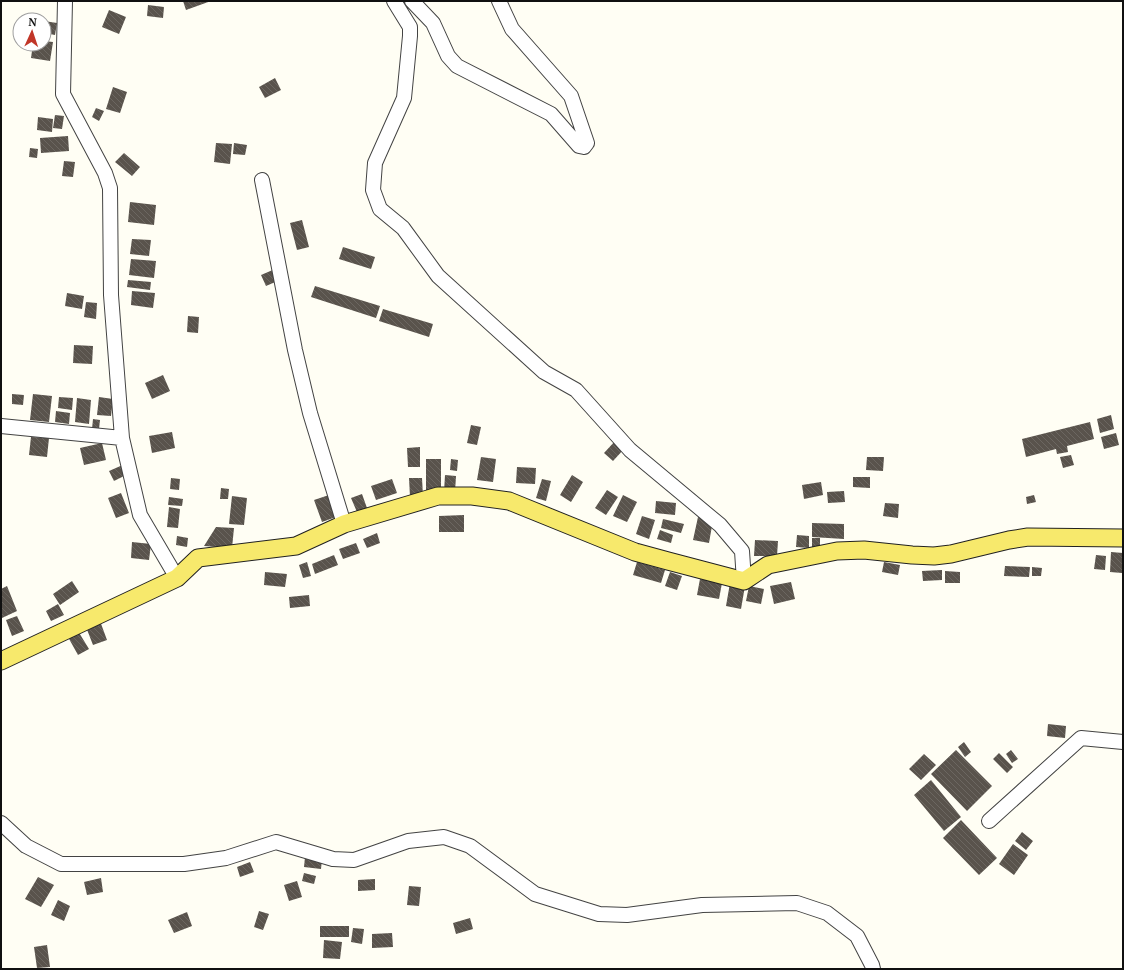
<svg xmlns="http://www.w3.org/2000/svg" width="1124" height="970" viewBox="0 0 1124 970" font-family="'PT Serif',serif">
<defs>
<pattern id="building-back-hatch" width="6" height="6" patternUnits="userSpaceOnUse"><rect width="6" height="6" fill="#59534c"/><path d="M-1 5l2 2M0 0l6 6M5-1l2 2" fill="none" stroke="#6c6761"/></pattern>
</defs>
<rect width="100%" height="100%" fill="#fffef4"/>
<path fill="url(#building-back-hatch)" d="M183 1H211L186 10Z
M148 5 164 7 163 18 147 16Z
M109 10 126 17 119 34 102 27Z
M44 21 57 23 55 35 44 33Z
M44 41 53 42 50 61 31 58 33 44H44Z
M275 78 281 90 265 98 259 87Z
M113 87 127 92 120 113 106 109Z
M96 108 104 111 99 121 92 117Z
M55 115 64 116 62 129 53 128Z
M38 117 53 119 52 132 37 130Z
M68 136 69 151 41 153 40 138Z
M216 143 232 144 230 164 214 162Z
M234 143 247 145 245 155 233 154Z
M30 148 38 149 37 158 29 157Z
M124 153 140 167 132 176 115 162Z
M64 161 75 162 73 177 62 176Z
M130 202 156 205 154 225 128 222Z
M302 220 309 247 297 250 290 223Z
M132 239 151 240 149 256 130 254Z
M343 247 375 257 371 269 339 259Z
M131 259 156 261 154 278 129 275Z
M275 269 280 280 266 286 261 275Z
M128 280 151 282 150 290 127 287Z
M315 286 380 306 376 318 311 297Z
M132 291 155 293 153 308 131 305Z
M67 293 84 296 82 309 65 306Z
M86 302 97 303 96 319 84 317Z
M383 309 433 324 429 337 379 321Z
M188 316 199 317 198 333 187 332Z
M74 345 93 346 92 364 73 363Z
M163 375 170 391 152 399 145 383Z
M12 394 24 395 23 405 12 404Z
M33 394 52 396 49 422 30 420Z
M59 397 73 398 72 410 58 408Z
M99 397 113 399 111 416 97 415Z
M77 398 91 400 89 424 75 422Z
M56 411 70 413 69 424 55 422Z
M1111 415 1114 429 1100 433 1097 419Z
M93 419 100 420 99 429H92Z
M1090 422 1094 439 1067 446 1068 452 1057 454 1056 449 1026 457 1022 439Z
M471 425 481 427 477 445 467 443Z
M172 432 175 448 152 453 149 436Z
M1116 433 1119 445 1104 449 1101 437Z
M31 437 49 438 47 457 29 455Z
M616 440 625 448 613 461 604 453Z
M102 443 106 460 84 465 80 448Z
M420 447V467H408L407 448Z
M1071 455 1074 465 1063 468 1060 457Z
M481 457 496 459 493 482 477 480Z
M867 457H884L883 471 866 470Z
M426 459H441V492H426Z
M451 459 458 460 457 471 450 470Z
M125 464 130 473 114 481 109 471Z
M517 467 536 468 535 484 516 483Z
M445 475 456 476 455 492H444Z
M572 475 583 482 571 502 560 495Z
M853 477H870V488L853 487Z
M171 478 180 479 179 490 170 489Z
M409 478H422L423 496 410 497Z
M392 479 397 493 376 500 371 486Z
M542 479 551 481 546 501 536 498Z
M821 482 823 495 804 499 802 485Z
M221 488 229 489 228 499H220Z
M607 490 618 497 606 515 595 508Z
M844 491 845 502 828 503 827 492Z
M121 493 129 513 116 518 108 498Z
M362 494 367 508 357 512 351 498Z
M329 495 336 517 322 522 314 500Z
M623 495 637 502 627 522 613 516Z
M1034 495 1036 502 1027 504 1026 497Z
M232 496 247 498 244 525 229 524Z
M169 497 183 499 182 506 168 505Z
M656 501 676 503 675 515 655 513Z
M885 503 899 504 898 518 883 516Z
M169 507 180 509 178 528 167 527Z
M464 515V532H439V516Z
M642 516 655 520 649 539 636 534Z
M698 517 713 520 709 543 693 540Z
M663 519 684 524 681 533 661 528Z
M812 523 844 524V539L812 537Z
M216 527 234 528 232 548 204 546Z
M660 530 673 535 671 543 657 539Z
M377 533 380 543 367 548 363 539Z
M797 535 809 536V548L796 547Z
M177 536 188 538 187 547 176 545Z
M812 538H820V548H812Z
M755 540 778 541 777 556H754Z
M132 542 151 544 149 560 131 558Z
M356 543 360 553 343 559 339 549Z
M1111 552 1123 553 1122 573 1110 572Z
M334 555 338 565 315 574 312 564Z
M1096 555 1106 556 1105 570 1094 569Z
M307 562 311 576 303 578 299 565Z
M637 562 665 570 661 583 633 575Z
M884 562 900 565 898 575 882 572Z
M1005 566 1030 567 1029 577 1004 576Z
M1032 567 1042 568 1041 576H1032Z
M942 570V580L923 581 922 571Z
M945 571 960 572V583H945Z
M265 572 287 574 285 587 264 585Z
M670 572 682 576 677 590 665 586Z
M700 579 722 583 719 599 697 595Z
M72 581 79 592 60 605 53 594Z
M791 582 795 599 774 604 770 586Z
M730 583 745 586 741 609 726 606Z
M7 586 17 611 2 618 1 589Z
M749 586 764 589 761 604 746 601Z
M309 595 310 606 290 608 289 597Z
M58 604 64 615 51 621 46 611Z
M17 616 24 631 12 636 6 620Z
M100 621 107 640 93 645 86 627Z
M78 631 89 649 78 655 68 637Z
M1048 724 1066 726 1065 738 1047 736Z
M964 742 971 752 965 757 958 747Z
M956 750 992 786 967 811 931 774Z
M1011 750 1018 759 1012 763 1006 754Z
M999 753 1013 767 1007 773 993 759Z
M924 754 936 765 921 780 909 769Z
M931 780 961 817 944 831 914 795Z
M961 820 997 858 979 875 943 838Z
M1022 832 1033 841 1026 850 1015 841Z
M1013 844 1028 855 1014 875 999 864Z
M305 857 322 859 321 869 304 867Z
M250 862 254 872 240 877 237 867Z
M304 873 316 876 314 884 302 881Z
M38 877 54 885 41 907 25 899Z
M101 878 103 892 87 895 84 882Z
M375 879V890L358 891V880Z
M297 881 302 897 289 901 284 885Z
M409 886 421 887 419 906 407 905Z
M58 900 70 906 64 921 51 915Z
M259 911 269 914 263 930 254 927Z
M187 912 192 926 174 933 168 920Z
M470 918 473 929 456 934 453 923Z
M320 926H349V937H320Z
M353 928 364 929 362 944 351 942Z
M392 933 393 947 372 948V934Z
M324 940 342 942 340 959 323 958Z
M47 945 50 967 37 968 34 947Z"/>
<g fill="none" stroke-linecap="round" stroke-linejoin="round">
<g stroke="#434343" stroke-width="16">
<path id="minor" d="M65 1 63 94 105 173 110 188 111 295 122 438 140 515 177 578
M394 1 410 27V36L404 98 375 163 373 190 380 209 403 228 438 276 544 372 576 390 630 450 720 525 742 551 744 581
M412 1 433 23 448 56 457 66 551 114 579 146 584 147 587 143 571 96 512 29 499 1
M262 180 295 350 310 413 344 524
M1 426 122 438
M989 821 1081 738 1123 742
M1 823 26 846 61 864H184L226 858 276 842 333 859 354 860 408 841 444 837 470 846 535 894 599 914 627 915 702 905 797 903 827 913 857 936 872 965 873 969"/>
</g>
<g stroke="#212121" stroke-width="19">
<path id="major" d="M1 661 177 578 198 558 296 546 344 524 438 496H472L509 501 635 552 668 561 744 581 768 565 837 551 864 550 912 555 934 556 951 554 1009 540 1028 537 1123 538"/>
</g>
<use href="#minor" stroke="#fff" stroke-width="14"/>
<use href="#major" stroke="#f7e96c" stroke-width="17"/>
</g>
<rect width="1124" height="970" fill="none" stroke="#101010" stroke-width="4"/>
<g transform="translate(32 32) rotate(3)"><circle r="19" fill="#ffffff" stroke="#9f9f9f"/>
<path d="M0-3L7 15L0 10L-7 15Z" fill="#c13628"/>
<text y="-6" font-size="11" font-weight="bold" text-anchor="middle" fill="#101010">N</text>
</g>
</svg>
